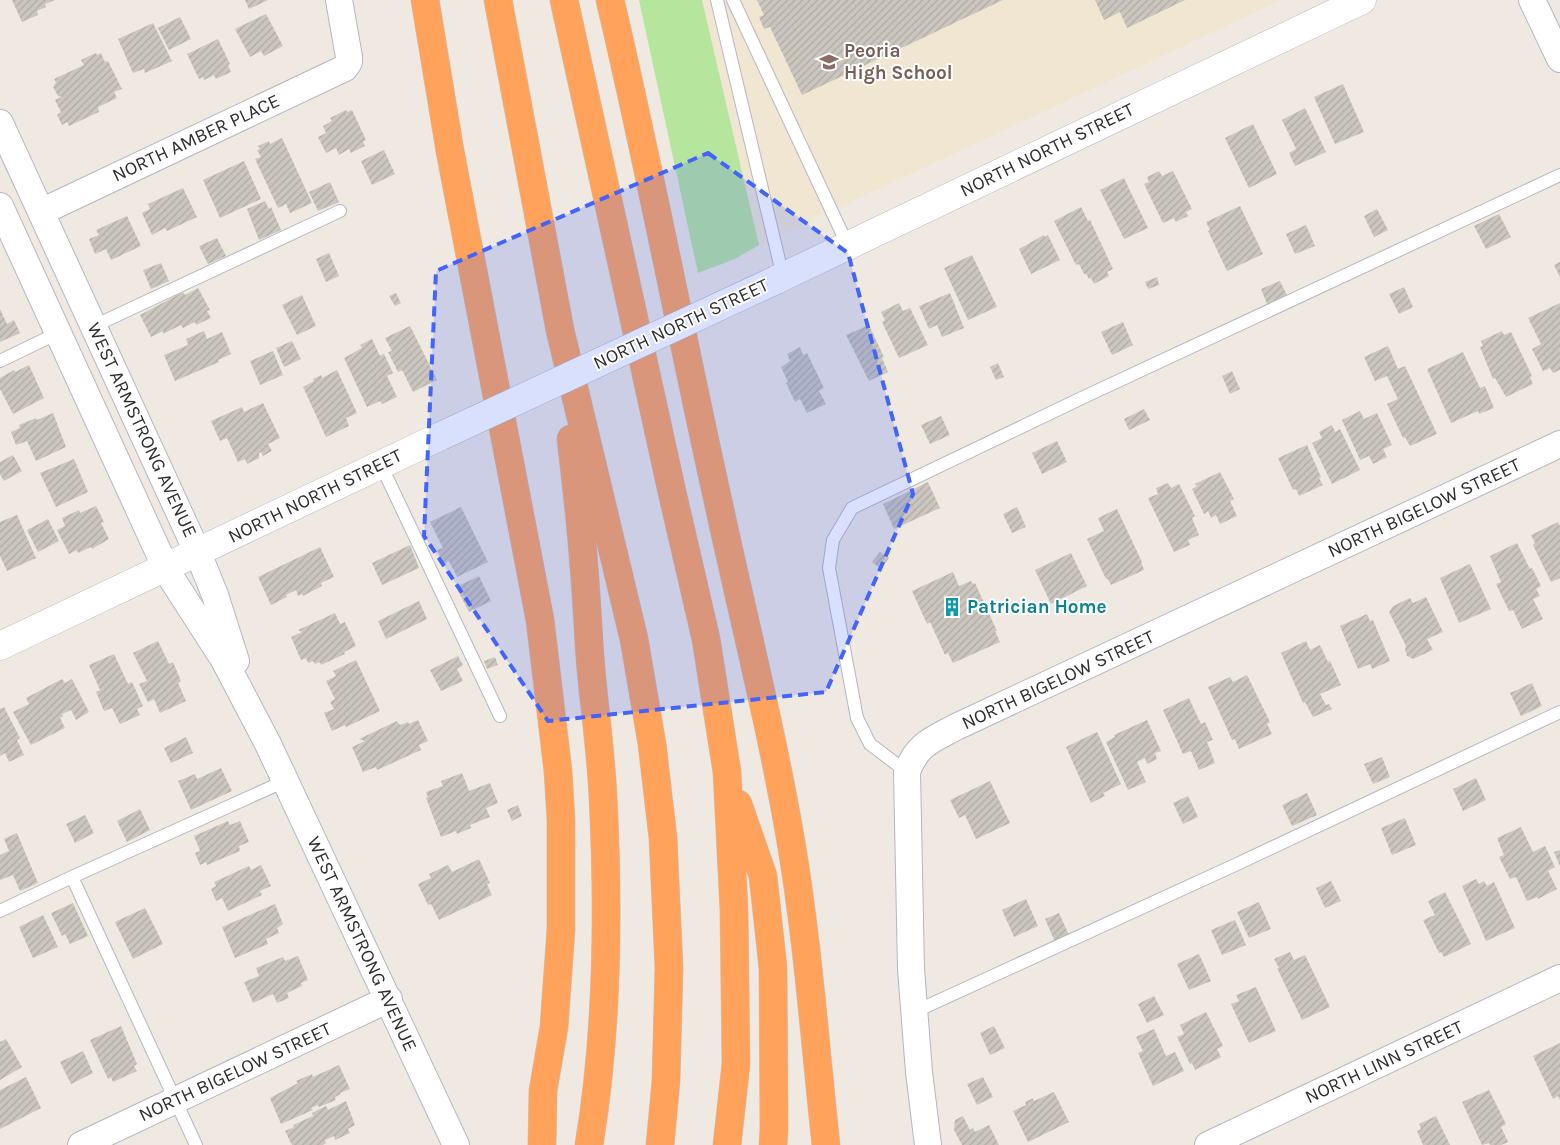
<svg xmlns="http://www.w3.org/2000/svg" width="1560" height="1145" viewBox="0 0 1560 1145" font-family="Karla,sans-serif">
<defs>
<pattern id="building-hatch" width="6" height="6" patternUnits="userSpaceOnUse" patternTransform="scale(1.25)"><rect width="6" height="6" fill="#cbc7bf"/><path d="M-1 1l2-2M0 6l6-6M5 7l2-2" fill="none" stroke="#afaba4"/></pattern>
</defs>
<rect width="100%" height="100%" fill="#efe9e1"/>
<path fill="#f0e6d1" d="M702 0H1281L759 245Z"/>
<path fill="#b6e59e" d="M639 0H702L759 245 735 259 698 273Z"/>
<path fill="url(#building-hatch)" d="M12 0H55L45 4 46 7 37 11 38 15 22 22Z
M245 0H268L249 9Z
M757 0H1003L802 95 770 27 764 29 759 17 764 15Z
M1095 0H1185L1127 28 1120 12 1104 20Z
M266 14 283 46 264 56 261 51 250 57 235 29Z
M180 17 191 39 169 50 158 28Z
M153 23 172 61 145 73 144 69 133 73 118 39Z
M218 39 230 64 228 65 231 72 216 79 214 75 204 80 203 77 199 79 187 54Z
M96 53 97 55 101 53 105 62 108 61 122 89 114 92 117 98 98 107 99 112 69 126 67 122 62 125 57 115 61 112 55 100 62 97 58 96 53 87 56 82 54 79 84 65 81 60Z
M1343 84 1364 132 1335 144 1314 97Z
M1305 108 1326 152 1295 166 1289 153 1296 149 1282 120Z
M346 110 347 112 352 110 366 140 363 142 365 146 351 153 349 149 339 155 336 148 326 153 318 137 326 133 323 126 332 121 330 118Z
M1253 124 1277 174 1249 188 1225 138Z
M282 138 312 203 290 213 286 204 278 208 255 159 261 157 257 150 260 149 258 146 269 141 270 144Z
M384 150 395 174 372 185 361 161Z
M244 161 261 199 220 218 203 180Z
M1159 171 1162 176 1173 171 1192 209 1186 212 1188 216 1176 222 1174 218 1163 223 1144 184 1149 182 1147 177Z
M1124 178 1148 228 1124 239 1100 190Z
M330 182 339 202 318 211 309 192Z
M183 188 197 217 167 231 165 228 152 235 142 213 150 209 148 204Z
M265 201 269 209 271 207 281 230 259 240 247 209Z
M1240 206 1263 254 1227 271 1208 231 1210 230 1206 222Z
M1081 207 1088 221 1090 220 1113 269 1107 272 1109 276 1094 284 1091 278 1089 279 1086 274H1084L1079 264 1076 265 1054 221Z
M1377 209 1388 230 1374 237 1364 216Z
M1499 214 1511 237 1486 249 1474 226Z
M127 216 141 246 111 260 106 249 95 254 89 239 99 235 96 230Z
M1306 225 1315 246 1295 254 1286 234Z
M1044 235 1045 237 1048 235 1060 260 1031 274 1019 249Z
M217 238 226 256 208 264 199 246Z
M329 253 339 276 326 282 316 259Z
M972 255 997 307 968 320 944 268Z
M1560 262V277L1554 265Z
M161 263 169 281 151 289 143 270Z
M1157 277 1159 285 1148 289 1145 282Z
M1280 281 1287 295 1267 304 1261 289Z
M1404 287 1413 307 1399 314 1389 294Z
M198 288 210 310 207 311 211 318 196 325 195 322 183 328 181 325 163 334V331L151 337 140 315 183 292 185 295Z
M396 293 401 303 395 306 389 296Z
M950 293 964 328 942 337 937 325 929 329 919 306Z
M302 295 316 326 297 335 282 305Z
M899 303 903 311 910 308 928 345 899 358 882 322 885 320 881 312Z
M1560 303V370L1553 373 1550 368 1543 371 1532 349 1541 344 1528 318Z
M0 309 7 324 14 320 20 333 0 342Z
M1123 322 1133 345 1112 355 1101 332Z
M869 325 884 357 882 358 888 372 869 381 846 335Z
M410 326 437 380 413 392 402 370 398 372 388 352 392 351 385 338Z
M204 331 207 339 222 332 231 354 218 360 219 362 175 381 164 355 188 345 186 339Z
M1502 331 1504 335 1511 332 1532 376 1530 377 1533 384 1506 397 1495 378 1493 379 1480 347 1483 346 1481 341Z
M372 339 380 356 384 354 393 373 387 376 397 397 382 404 380 401 367 407 344 358 362 348 360 345Z
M292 341 301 359 284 367 276 348Z
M1388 346 1398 369 1405 366 1437 434 1410 446 1405 437 1403 438 1387 404 1398 399 1387 376 1375 381 1364 357Z
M800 347 803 355 807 353 824 388 819 391 826 404 807 413 800 399 795 402 786 383 788 382 781 367 790 361 787 354Z
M273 351 283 375 260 385 250 361Z
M1463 352 1480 388 1485 386 1494 408 1479 414 1478 411 1451 423 1427 369Z
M998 363 1004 377 996 380 990 367Z
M29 365 44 398 13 414 0 389V378L14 370 15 372Z
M337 370 357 413 346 418 349 426 326 437 303 387 314 381 313 379 321 375 322 378Z
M1232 371 1240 389 1230 394 1222 376Z
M263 403 280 438 268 444 272 451 263 456 261 452 259 453V458L247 464 245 459 238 462 227 438 220 441 211 421 242 407 244 412Z
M1144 409 1150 420 1129 430 1124 419Z
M1360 411 1364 419 1377 413 1392 445 1383 449 1387 457 1373 464 1369 456 1360 460 1342 420Z
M53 413 66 447 36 461 27 441 16 445 11 432 20 428 19 425 36 418 37 420Z
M941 416 950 435 930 444 921 425Z
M1332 425 1335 432 1340 429 1360 470 1332 484 1312 443 1322 438 1319 432Z
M1057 441 1067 462 1042 474 1032 453Z
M1307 445 1321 477 1319 478 1323 485 1299 496 1296 489 1293 490 1278 458Z
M13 455 22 471 4 481 0 474V462Z
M74 459 88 492 56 507 40 473Z
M1220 472 1234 499 1230 501 1237 516 1220 524 1216 515 1211 518 1208 511 1204 514 1192 489 1197 486 1195 484Z
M928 482 940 508 894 529 883 504Z
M1168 483 1171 488 1179 484 1195 516 1192 518 1199 535 1188 540 1190 545 1174 552 1148 498 1158 494 1156 488Z
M96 506 104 522 101 523 109 539 92 549 91 547 78 553 77 550 69 554 57 530 65 526 62 518 79 510 80 513Z
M461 507 488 562 457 577 449 561 444 564 437 550 443 548 430 522Z
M1017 507 1026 527 1012 533 1003 514Z
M1117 509 1142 562H1141L1144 570 1111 585 1108 579H1106L1087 539 1104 531 1098 518Z
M17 515 36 558 7 571 0 556V522Z
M48 519 59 541 38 552 27 530Z
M1558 522 1560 526V578L1551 582 1533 545 1535 543 1531 535Z
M1517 543 1530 569 1532 568 1541 586 1536 589 1540 596 1533 599 1543 619 1522 629 1513 610 1509 611 1496 584 1501 582 1490 556Z
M410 545 419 568 382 585 372 563Z
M320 547 334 577 321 583 322 586 303 596 302 594 298 596 296 590 286 595 287 597 271 605 258 577Z
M880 552 889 558 881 569 872 562Z
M1071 553 1087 586 1051 604 1035 570Z
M1470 564 1491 609 1459 623 1440 578Z
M953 572 959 586 971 581 973 584 975 583 997 631H995L1000 642 953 663 948 653 945 655 930 622 927 624 912 591Z
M479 576 491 601 469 612 456 587Z
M1426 597 1443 632 1427 639 1433 650 1413 659 1407 656 1405 650 1406 646 1389 612 1393 606 1410 598 1413 603Z
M419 601 427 619 386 639 378 621Z
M335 613 340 624 345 622 356 646 344 652 345 654 321 665 320 662 315 664 313 661 308 663 306 658 301 660 291 637 302 632 298 630Z
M1367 614 1370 621 1373 620 1390 661 1372 669 1370 664 1358 669 1340 626Z
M158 641 169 664 173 662 181 681 178 683 186 701 160 713 154 699 148 702 139 684 147 681 133 653Z
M1306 641 1310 650 1320 645 1328 662 1330 661 1341 685 1320 694 1326 705 1329 704 1332 709 1313 717 1305 702 1303 703 1281 653Z
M114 654 128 684 132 682 143 706 137 709 140 715 120 724 112 708 104 711 96 692 100 690 89 665Z
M458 656 463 665 457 669 463 681 441 691 430 670Z
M495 657 498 665 487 669 484 661Z
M356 660 380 711 346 727 345 725 332 731 324 713 334 709 330 702 335 699 326 681 336 676 333 671Z
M1247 675 1270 722 1267 724 1272 734 1239 749 1235 739 1232 740 1208 687 1230 677 1233 682Z
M62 679 65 683 72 679 89 712 76 720 71 710 62 714 63 716 60 718 65 728 31 745 13 712 29 704 26 698Z
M1532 683 1542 706 1521 716 1510 693Z
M1189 698 1201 724 1205 722 1213 740 1207 742 1215 763 1199 770 1191 751 1183 754 1163 710Z
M4 707 20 738 17 740 24 755 9 762 5 753 0 756V709Z
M418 720 428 741 419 745 421 750 377 770 376 767 363 772 352 747 365 741 359 739 397 721 400 725 408 722 409 724Z
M1147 720 1161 751 1155 753 1157 759 1147 764 1145 758 1137 762 1146 782 1128 790 1106 742 1115 737 1114 735Z
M1097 732 1121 784 1103 793 1105 796 1091 803 1066 747Z
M186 737 193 753 171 763 164 748Z
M1382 757 1390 777 1373 784 1364 764Z
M221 768 232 791 191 810 178 781 195 774 197 779Z
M462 773 469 791 490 783 498 803 486 808 490 817 470 825 471 828 457 834 456 831 441 837 426 798 428 797 426 792 443 786 441 781Z
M1476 778 1486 800 1463 811 1453 789Z
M990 781 1010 823 976 839 965 815 959 818 950 800Z
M1307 793 1317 815 1292 826 1282 805Z
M1188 796 1198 817 1183 824 1173 803Z
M518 805 522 816 512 821 507 810Z
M140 809 150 830 127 842 117 821Z
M85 815 94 833 75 843 66 824Z
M1405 818 1416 845 1392 855 1381 828Z
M228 821 230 825 240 821 249 842 239 846 240 851 207 865 206 862 200 865 195 853 200 851 194 836Z
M1521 827 1533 852 1545 846 1555 867 1548 871 1557 889 1538 899 1537 897 1527 901 1516 877 1510 879 1499 857 1504 855 1497 838Z
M17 833 38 883 20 891 13 875 0 880V855L9 851 4 839Z
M1560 850V866L1554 852Z
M479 859 490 883 487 884 492 895 439 920 431 904 428 905 418 884 431 878 429 874 448 865 452 872Z
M261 865 271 886 260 891 262 895 228 911 222 898 216 901 211 889 216 886 214 882 249 866 251 870Z
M1476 879 1479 884 1484 881 1487 886 1494 882 1515 928 1486 941 1462 886Z
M1331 881 1341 901 1325 908 1316 888Z
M1445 892 1471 944 1444 957 1441 952 1439 953 1423 920 1435 915 1428 901Z
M1026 899 1038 926 1014 937 1002 910Z
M1259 902 1271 929 1249 938 1237 912Z
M73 903 88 936 70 944 65 934 62 936 51 913Z
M275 904 283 924 277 928 279 933 266 939 268 944 235 958 222 927Z
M145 908 163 944 133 959 115 922Z
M1059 913 1069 935 1055 942 1045 919Z
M43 915 58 947 33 958 19 927Z
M1235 920 1246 945 1222 955 1211 930Z
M1290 952 1294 960 1305 955 1330 1007 1302 1020 1277 968H1279L1274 959Z
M1199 954 1211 981 1189 990 1177 964Z
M298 956 308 980 301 983 302 986 287 993 289 998 277 1003 273 994 253 1003 244 982 259 976 256 968 283 957 285 961Z
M1256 987 1276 1031 1249 1043 1231 1004 1239 1001 1236 995Z
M1154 996 1164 1015 1147 1023 1138 1004Z
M1206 1012 1223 1046 1217 1049 1221 1057 1195 1070 1192 1063 1190 1064 1177 1037 1184 1034 1180 1025Z
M121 1026 137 1064 134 1066 137 1071 113 1082 111 1077 108 1079 90 1040Z
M994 1026 1005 1048 990 1055 980 1033Z
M1154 1029 1166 1056 1175 1052 1184 1071 1153 1086 1138 1053 1143 1051 1136 1037Z
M6 1039 22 1067 0 1080V1042Z
M1560 1043V1100L1558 1096 1553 1099 1533 1056Z
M83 1051 93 1073 71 1084 60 1062Z
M339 1065 350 1089 340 1093 341 1094 335 1097 336 1100 319 1107 318 1105 311 1108 313 1110 281 1124 270 1098 298 1083 296 1081 312 1074 313 1077Z
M26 1077 41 1108 0 1129V1090Z
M983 1077 993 1097 977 1105 967 1084Z
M1489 1090 1506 1124 1501 1127 1508 1142 1501 1145H1490L1489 1143 1482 1145 1462 1102Z
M1054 1092 1069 1122 1028 1142 1013 1111 1026 1105 1025 1102 1033 1098 1034 1101Z
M346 1101 355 1125 348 1129 350 1133 335 1140 334 1136 325 1140 326 1143 323 1145H292L285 1131 294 1127 293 1125 313 1116 312 1113 326 1106 328 1110Z
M963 1116 970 1130 973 1128 975 1132 989 1125 999 1145H962L954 1130 955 1120Z
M1436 1116 1450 1145H1423L1417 1131 1421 1129 1419 1124Z"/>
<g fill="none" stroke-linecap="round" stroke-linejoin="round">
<g stroke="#b4b7c1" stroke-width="14">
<path id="lane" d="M717 0 783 277
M733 0 848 246
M94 326 340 211
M0 361 58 333
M381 465 500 716
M907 772 870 744 857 718 829 568 833 540 852 508 1086 396 1560 175
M72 877 196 1145
M0 911 72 877 285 781
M914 1012 1235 865 1560 712"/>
</g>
<g stroke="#b4b7c1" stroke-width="28">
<path id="street" d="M1532 0 1560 59
M0 123 200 558 215 595 236 661
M0 206 168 573 224 660 268 744 456 1145
M41 212 345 68 349 62V57L339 0
M81 1145 389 999
M928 1145 919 1072 911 969 907 772C917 744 932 740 956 727L1560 444
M1208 1145 1560 978"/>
</g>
<g stroke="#b4b7c1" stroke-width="29">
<path id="secondary" d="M776 280 1362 0
M0 646 441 436"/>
</g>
<g stroke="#c9c9c9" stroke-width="29">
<path id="highway" d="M425 0 450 151 540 620 558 771 561 820V929L554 1027 543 1091 542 1145
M498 0 560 330 634 639 652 744 663 838 669 968 666 1081 660 1145
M564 0 672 492 706 639 727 772 734 910 736 1064 727 1145
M610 0C650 169 682 340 720 510 744 621 772 731 791 842 808 943 815 1044 826 1145
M571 439C576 481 581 524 584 567 587 601 588 635 591 669 595 712 601 754 603 797 609 913 608 1031 589 1145
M738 804 763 876 773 968 774 1129 773 1145"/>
</g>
<use href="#lane" stroke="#fff" stroke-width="12"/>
<use href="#street" stroke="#fff" stroke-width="26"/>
<use href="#secondary" stroke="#fff" stroke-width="28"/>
<use href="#highway" stroke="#ffa35c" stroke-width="28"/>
<g stroke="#b4b7c1" stroke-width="29" stroke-linecap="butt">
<path id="secondary-bridge" d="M441 436 776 280"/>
</g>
<use href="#secondary-bridge" stroke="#fff" stroke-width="28"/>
</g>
<path fill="#4264fb" fill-opacity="0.2" stroke="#4264fb" stroke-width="4" stroke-dasharray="10 6" stroke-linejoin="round" d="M708 153 848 253 913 494 826 692 548 721 424 536 436 271Z"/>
<defs>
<g id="school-bare" transform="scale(1.5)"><path d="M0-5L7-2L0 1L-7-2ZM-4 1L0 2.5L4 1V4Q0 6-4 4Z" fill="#8d6e63" stroke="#fff" stroke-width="2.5" paint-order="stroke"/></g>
<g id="building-bare" transform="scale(1.5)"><path d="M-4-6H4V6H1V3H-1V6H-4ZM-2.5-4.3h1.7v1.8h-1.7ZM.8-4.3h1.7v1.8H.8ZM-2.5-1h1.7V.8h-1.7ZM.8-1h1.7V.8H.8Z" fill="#0f9aa8" stroke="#fff" stroke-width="2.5" paint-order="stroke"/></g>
</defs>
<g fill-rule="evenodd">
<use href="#school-bare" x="829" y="62"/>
<use href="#building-bare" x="952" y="607"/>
</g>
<g text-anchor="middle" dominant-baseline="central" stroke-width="4" stroke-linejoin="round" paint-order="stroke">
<g font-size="19" font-weight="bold" fill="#785e54" stroke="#fff" text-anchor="start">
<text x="844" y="51">Peoria<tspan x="844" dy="22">High School</tspan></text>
</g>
<g font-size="19" fill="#2e2e2e" stroke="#fff">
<text transform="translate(196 138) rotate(-25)">NORTH AMBER PLACE</text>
<text transform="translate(1047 150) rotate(-26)">NORTH NORTH STREET</text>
<text transform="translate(681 324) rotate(-25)">NORTH NORTH STREET</text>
<text transform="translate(142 430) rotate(65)">WEST ARMSTRONG AVENUE</text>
<text transform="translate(315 496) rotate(-26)">NORTH NORTH STREET</text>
<text transform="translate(1424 508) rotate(-25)">NORTH BIGELOW STREET</text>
<text transform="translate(1058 680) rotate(-25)">NORTH BIGELOW STREET</text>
<text transform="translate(362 944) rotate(65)">WEST ARMSTRONG AVENUE</text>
<text transform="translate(1384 1062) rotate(-25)">NORTH LINN STREET</text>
<text transform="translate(235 1072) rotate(-25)">NORTH BIGELOW STREET</text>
</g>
<g font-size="19" font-weight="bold" fill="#0d838f" stroke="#fff" text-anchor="start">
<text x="967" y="607">Patrician Home</text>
</g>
</g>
</svg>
